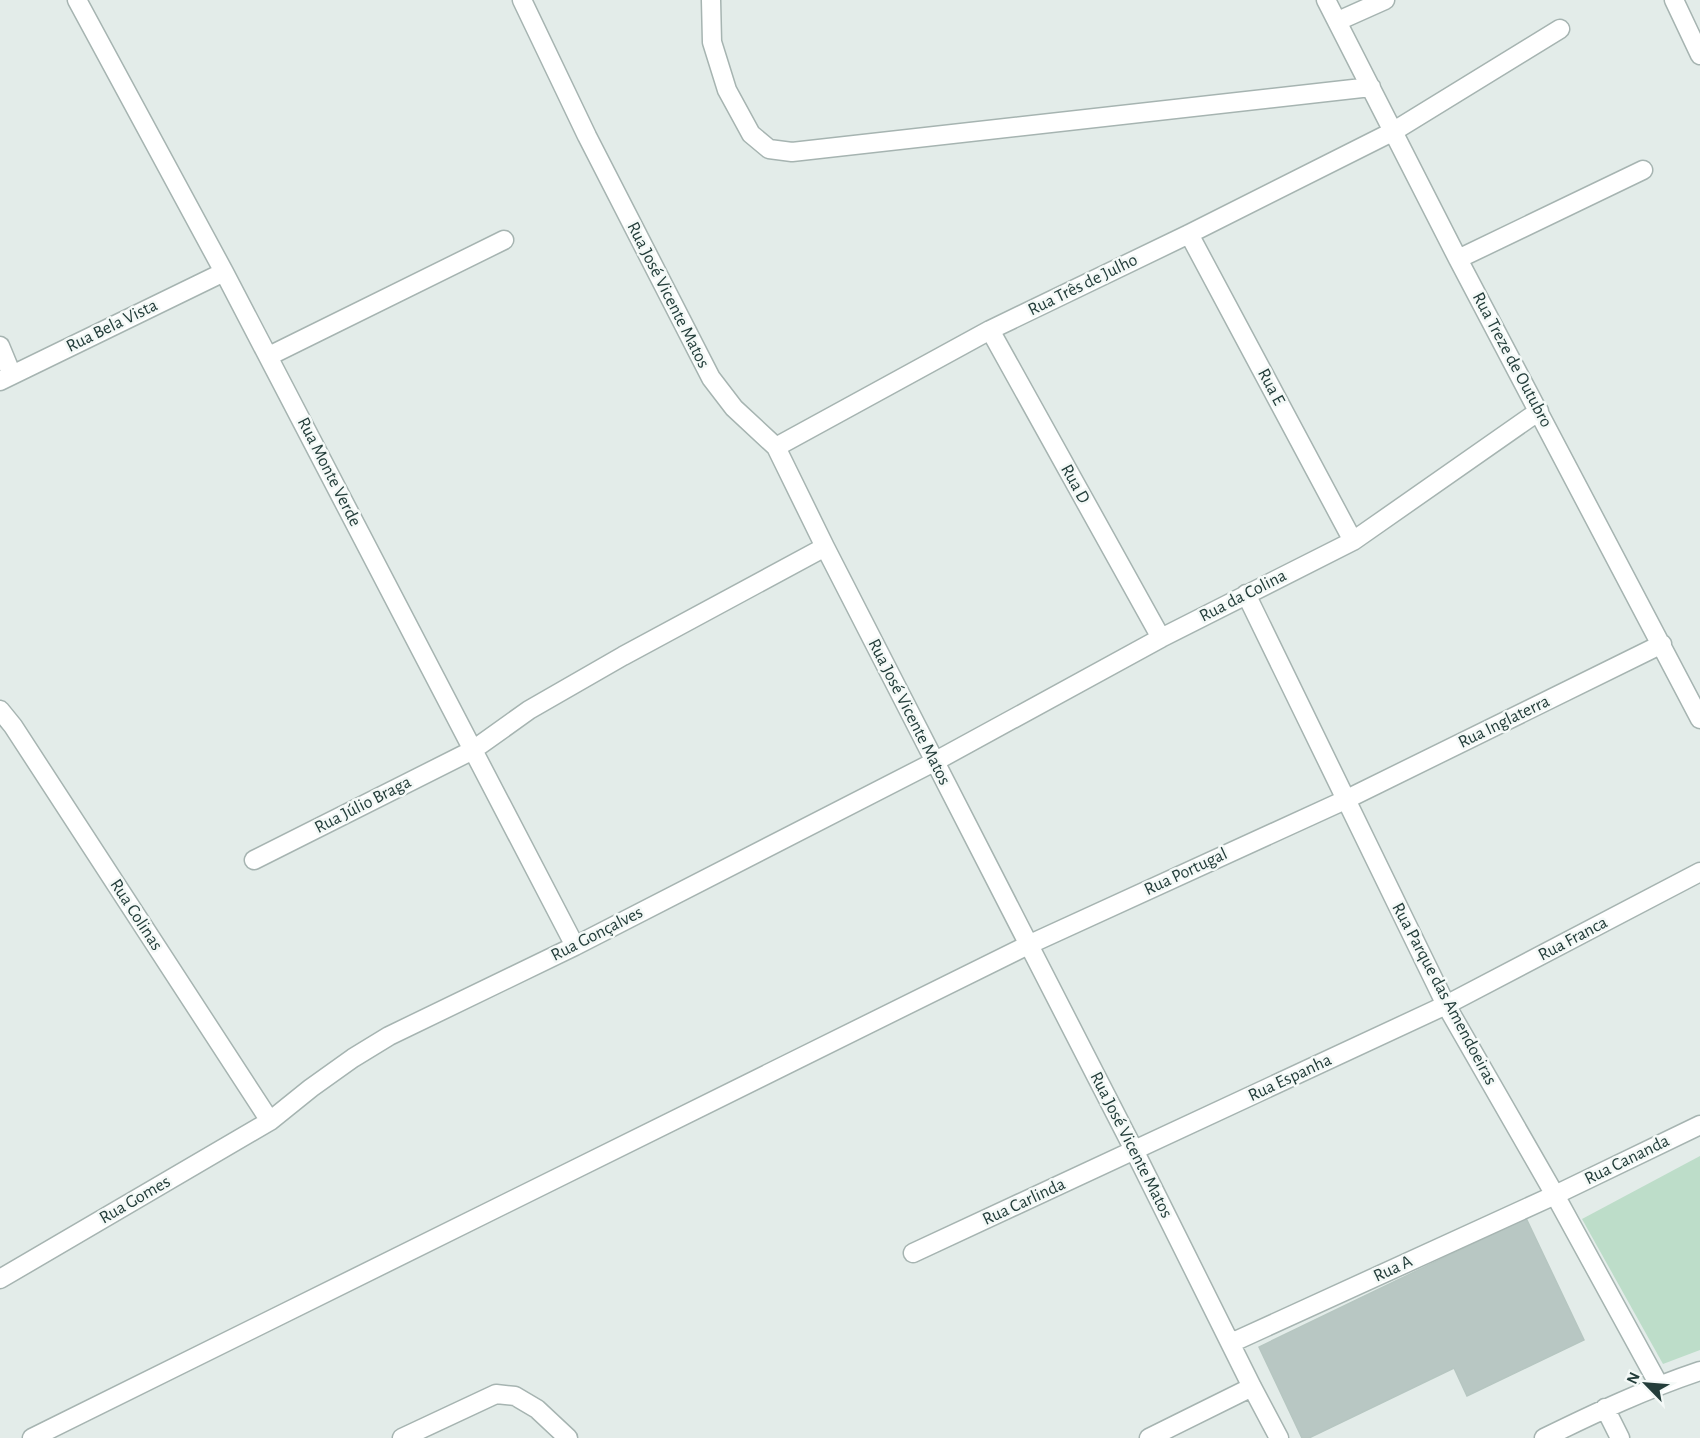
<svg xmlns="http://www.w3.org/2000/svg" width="1700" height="1438" viewBox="0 0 1700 1438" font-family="'Alegreya Sans',sans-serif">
<rect width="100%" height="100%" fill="#e3ece9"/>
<path fill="#bdddc9" d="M1700 1156V1350L1663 1364 1582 1219Z"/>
<path fill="#b8c7c3" stroke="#b6c6c1" stroke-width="1.5" d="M1526 1218 1584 1340 1467 1396 1454 1368 1309 1438H1302L1259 1347Z"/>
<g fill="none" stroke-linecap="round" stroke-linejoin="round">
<g stroke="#a6b4b1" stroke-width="21">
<path id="street" d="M77 0 224 272 575 946
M522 0 587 136 711 378 734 408 776 447 825 547 1134 1150 1252 1387 1279 1438
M711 0 712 42 727 90 751 134 769 149 792 152 1371 87
M1326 0 1458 259 1700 719
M1674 0 1700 55
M1338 21 1385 0
M1189 234 1353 541
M1458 259 1643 170
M990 330 1161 638
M0 346 12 375
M269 356 504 240
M0 381 224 272
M776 447 990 330 1189 234 1394 131 1560 29
M1246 594 1446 1005 1555 1195 1659 1385
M0 710 13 726 270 1121
M254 860 473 750 529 710 623 656 825 547
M913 1253 1446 1005 1700 872
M0 1279 270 1121 311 1088 353 1058 389 1036 575 946 934 762 1161 638 1353 541 1539 411
M1231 1343 1555 1195 1700 1125
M1605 1408 1620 1438
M32 1438 1028 945 1345 800 1662 644
M402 1438 496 1394 515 1396 537 1409 568 1438
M1149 1438 1252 1387
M1544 1438C1595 1413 1646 1389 1700 1371"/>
</g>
<use href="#street" stroke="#fff" stroke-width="18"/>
</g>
<g text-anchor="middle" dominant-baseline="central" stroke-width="5" stroke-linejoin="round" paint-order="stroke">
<g font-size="18" fill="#233d3a" stroke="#f4f9f7">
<text transform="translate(1083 285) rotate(-26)">Rua Três de Julho</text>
<text transform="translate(668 295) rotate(63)">Rua José Vicente Matos</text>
<text transform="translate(112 326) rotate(-26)">Rua Bela Vista</text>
<text transform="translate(1512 360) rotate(62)">Rua Treze de Outubro</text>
<text transform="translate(1271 387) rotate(62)">Rua E</text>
<text transform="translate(329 472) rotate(63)">Rua Monte Verde</text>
<text transform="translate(1075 484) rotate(61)">Rua D</text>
<text transform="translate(1243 596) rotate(-27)">Rua da Colina</text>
<text transform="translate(909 712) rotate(63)">Rua José Vicente Matos</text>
<text transform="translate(1504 722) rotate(-26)">Rua Inglaterra</text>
<text transform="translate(363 805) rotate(-27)">Rua Júlio Braga</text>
<text transform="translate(1186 872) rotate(-25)">Rua Portugal</text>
<text transform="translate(136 915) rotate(57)">Rua Colinas</text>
<text transform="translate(597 934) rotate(-27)">Rua Gonçalves</text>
<text transform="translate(1573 939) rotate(-28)">Rua Franca</text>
<text transform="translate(1444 994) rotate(62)">Rua Parque das Amendoeiras</text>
<text transform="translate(1290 1078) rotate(-25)">Rua Espanha</text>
<text transform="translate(1131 1145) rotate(63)">Rua José Vicente Matos</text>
<text transform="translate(1627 1160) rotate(-26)">Rua Cananda</text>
<text transform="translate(135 1200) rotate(-30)">Rua Gomes</text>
<text transform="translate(1024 1202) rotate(-25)">Rua Carlinda</text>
<text transform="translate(1393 1269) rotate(-25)">Rua A</text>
</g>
</g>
<g transform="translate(1646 1384) rotate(295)" stroke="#f4f9f7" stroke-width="4.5" paint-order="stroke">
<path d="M0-4.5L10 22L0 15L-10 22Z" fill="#233d3a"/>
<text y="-9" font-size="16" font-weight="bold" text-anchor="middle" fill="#233d3a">N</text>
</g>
</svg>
